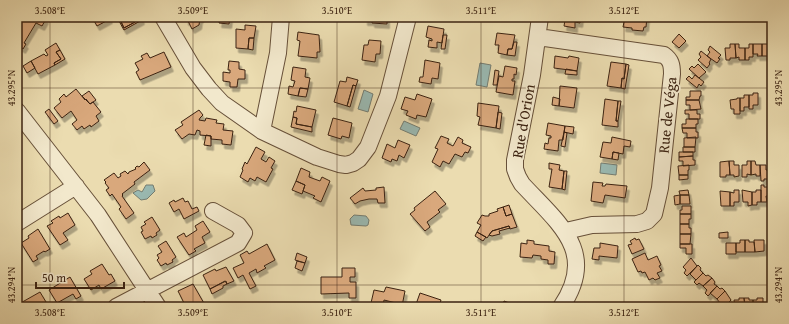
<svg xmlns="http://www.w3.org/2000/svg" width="789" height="324" viewBox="0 0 789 324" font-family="'Gentium Book Plus',serif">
<defs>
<filter id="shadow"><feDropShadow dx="2.5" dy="4.5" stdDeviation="0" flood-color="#0004"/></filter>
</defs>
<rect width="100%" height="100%" fill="#ebdcb0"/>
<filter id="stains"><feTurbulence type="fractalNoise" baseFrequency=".005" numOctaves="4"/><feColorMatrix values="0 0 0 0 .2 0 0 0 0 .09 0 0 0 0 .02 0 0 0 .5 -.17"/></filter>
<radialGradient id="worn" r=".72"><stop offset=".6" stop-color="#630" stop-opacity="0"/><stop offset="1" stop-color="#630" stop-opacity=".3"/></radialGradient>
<path fill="#9abab3" stroke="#747d72" d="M480 63 491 65 487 87 476 85Z
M364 90 373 94 368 112 358 109Z
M404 121 420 128 416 136 400 129Z
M601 163 617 165 616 175 600 173Z
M146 185H153L155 191 147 199 141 200 133 193 138 190 142 192Z
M354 215 366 216 369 220 368 225 366 226 351 225 350 219Z"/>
<path fill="#d9a87c" stroke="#3b2211" filter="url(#shadow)" d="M21 17 29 18 30 17H42L46 19 42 26 36 23 24 43 26 44 23 49 17 45V24Z
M92 17H109L110 19 97 26Z
M119 17H135L133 18 135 22 124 28Z
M135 17H141L142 20 124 30 119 21 120 20 124 28 135 22 133 18Z
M186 17H202L200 19 199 25 192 29 188 21H186Z
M220 17 230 18 229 24 219 23Z
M365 17H387V24L372 23V21H365Z
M563 17H581L580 23 575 22V28L564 26 565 20H567V18Z
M625 17H647L646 27H644L643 31 632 30V28L623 27Z
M245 25 256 26 254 38H249L248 49 236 48V29L245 30Z
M428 26 444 29 442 43 437 42V48L428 47 429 40 432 41V39L426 37Z
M298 32 319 35 320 52H317V58L298 56 300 41 297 40Z
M497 33 515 35 512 49H508L507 55 498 53 499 45H495Z
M679 34 686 41 679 48 672 42Z
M443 35H447L445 49H441Z
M249 38H254L253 50 248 49Z
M369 40 381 41 380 54H376L375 62 362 60 364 45H368Z
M514 42H517L515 56 507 55 508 49H512Z
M56 43 60 50 56 52 61 59 54 63 55 65 38 74 31 61 44 54 46 56 48 55 45 50Z
M730 44H735L736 58H730V60H726L725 48H730Z
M735 44H739V48H745V60H739V57L736 58Z
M749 44H753V57H749V60H745V48H749Z
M753 44H762V56H757L758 54H753Z
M762 44H771L772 54H768V56H762Z
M710 46 721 55 718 58 720 59 717 63 707 56 710 52 708 50Z
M60 50 65 59 55 65 54 63 61 59 56 52Z
M701 51 711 59 709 63 710 64 707 68 698 60 701 57 699 54Z
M164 52 171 67 140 80 136 72 139 70 135 63 143 59 141 56 147 53 150 58Z
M555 56 568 58 569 56 579 58 577 71 554 68Z
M425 60 440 63 438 79 432 78 431 84 419 82 420 77H423Z
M31 61 35 68 27 73 23 66Z
M229 61 239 62V69L245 70V79H238L237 87H230V82L223 81V72L230 73V70H228Z
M611 62 626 64 624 79 622 78 621 88 607 86Z
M626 64 629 65 625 89 621 88 622 78 624 79Z
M698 64 706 72 699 78 689 69 692 66 694 68Z
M505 66 517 68 516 75 514 74V79H512V81H515L513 95 496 92 499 76 503 77Z
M293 67 306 69 305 77 310 78 308 89 300 88 298 96 288 94 289 86 293 87 295 81 291 80Z
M566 69 577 71V75L565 74Z
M495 70 499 71 497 85H493Z
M695 75 704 82 701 86 699 84 697 88 686 79 689 76 692 79Z
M347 77 358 80 356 86 353 85 347 106 334 102 340 81 346 82Z
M353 85 356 86 350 107 347 106Z
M560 86 577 88 574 108 559 106Z
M300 88 308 89 306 97 298 96Z
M76 89 85 100 86 99 90 104 93 102 101 112 96 116 99 121 91 127 90 125 84 129 82 126 77 130 72 124 77 120 71 111 62 118 54 108 61 102 59 99 64 94 66 97Z
M89 91 96 100 90 104 82 96Z
M690 91H701V96H700L699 100H686V97H690Z
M753 93H758V105H753V109H749V95H753Z
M417 94 432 99 426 117 417 115 416 119 406 115 408 111 401 109 405 97 415 100Z
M744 95H749V107H744V111H740V98H744Z
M553 97 560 99 559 106 552 105Z
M737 98H740V114H734V109H731L730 100 737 99Z
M605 99 618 101 616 121H618V127L602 125Z
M686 100H699L701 109 690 110V105H686Z
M618 101H621L618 121H616Z
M478 103 499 106 496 128 478 125 480 117 477 116Z
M297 106 316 110 312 127 296 124 297 118 293 117 294 111 296 112Z
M49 109 58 121 54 124 45 112Z
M199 110 203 115 200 118 199 120 205 121 206 118 217 120 216 123 224 124 223 130 233 131 231 145 222 144V140L211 139V136L200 135V131L197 130 195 135 189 134 182 139 175 130 183 125 181 122Z
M685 110H697V114H700V119H689V114H685Z
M498 112 502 113 500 129 496 128Z
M293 117 297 118 296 124 312 127V132L291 127Z
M333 118 352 123 349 138 342 136 341 139 328 135Z
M686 119H698V124H696V128H682V124H686Z
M548 123 565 126 563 140H559L558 151 544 149 545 143 548 144 549 138H551V136L546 135Z
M565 126 574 127 573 134 564 132Z
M682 128H696V132H698V138H687V133H683Z
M564 132 567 133 565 147 561 146Z
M206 135 211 136V146L204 145Z
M441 136 449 139 447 143 453 146 458 137 463 140 462 143 471 147 468 153 465 152 462 157 455 154 449 164 443 161 440 167 432 162 438 149 435 148Z
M612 137 631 141 630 147 624 146 623 154 613 152 612 159 600 157 603 142 611 143Z
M696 137 695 147H684V138Z
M398 140 410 145 404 158 399 155 397 161 392 159 391 162 382 158 387 144 395 148Z
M256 147 265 152 261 159 266 162 269 157 275 161 271 168 273 169 266 182 257 177 255 181 250 178 248 182 240 177 243 170 242 169 245 162 247 164Z
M683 147H695V152H683Z
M613 152 619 153 618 160 612 159Z
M679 152H693V156L679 157Z
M693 156V160H695V165L683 166V161H679V157Z
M729 161 730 175H726V177H720V162Z
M729 161H734V165H739V176L734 177V175H730Z
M747 161H751V175L747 174V177H742V165H747Z
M751 161H755L756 165H760V176H756V174L751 175Z
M144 162 150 170 134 182 135 184 122 194 123 195 122 196 134 213 126 219 119 209 121 207 112 194 110 196 106 190 109 188 105 183 106 182 104 180 114 173 118 178 121 176 120 174 125 171 128 174 129 172 136 169 135 168 137 166 139 167Z
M549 163 560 165 559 170 564 171 562 189 549 187 552 169H549Z
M689 165V170H688V175H679L678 166Z
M760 165H766V170H770V179H764V181H761Z
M301 168 310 172 309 177 320 181 322 177 330 181 321 202 313 198 315 196 303 191 305 185 296 181Z
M564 171H567L565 190 562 189Z
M679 175H688V179L679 180Z
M296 181 305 185 302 194 292 190Z
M593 182 603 183 602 186H605L606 184 627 186 625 198 605 195 603 203 591 201Z
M761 185H764V187H770V196H766L767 202H761Z
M384 187 385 203H378L377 199H369L360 201 355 204 350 198 363 188 365 191 376 190V188Z
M688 190 689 195H680L679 191Z
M734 190H739V202H734V206H730V192L734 193Z
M742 190 752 192V205L748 206V202H743Z
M756 190H761V202H757V205H752V192H756Z
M435 191 446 204 438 210 440 212 427 222 430 227 425 231 410 214 415 210 414 208Z
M720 191 730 192V206H721Z
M680 195V204L675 205 674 196Z
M680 195H689L690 204H680Z
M183 198 185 202 188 201 192 209 197 207 199 211 184 219 179 209 174 212 169 203 174 200 175 202Z
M509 205 512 214 506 216 503 207Z
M682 206H691V214H680V210H682Z
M503 207 506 216 512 214 517 227 510 229 509 226 492 231 487 238 477 232 481 225 477 223 482 215 485 216H489V214L498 211 497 209Z
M68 213 75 225 63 233 68 240 60 245 47 226 53 223 51 221 59 216 60 218Z
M680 214H691V219H689V224H680Z
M152 217 160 230 156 233 157 235 152 238 151 236 145 239 141 232 143 231 141 227 146 224 144 222Z
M203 221 210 232 202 237 205 243 194 249 196 251 189 255 177 237 184 233 186 237 197 230 195 226Z
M680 224H689V228H691V234H680Z
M509 226 510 228 499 231 500 234 492 236 489 235 492 231Z
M38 229 50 249 45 252 44 251 36 256 38 259 33 262 21 243 29 238 28 236Z
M477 232 486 237 483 241 475 236Z
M728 232V238H719V233Z
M680 234H691L690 244H680Z
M635 238 636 240 639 239 644 249 632 254 628 245 632 244 630 241Z
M527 240 534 241V244L549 246V251L555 252 554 264H548V260L541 259V256L533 255 532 258 520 257 521 243 527 244Z
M740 240H745V252H736V243H740Z
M745 240H749V242H754L755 252H745Z
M754 240H764V251L755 252Z
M166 241 176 257 172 260 173 262 167 265 166 263 161 266 157 260 159 258 157 255 162 252 158 246Z
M600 243 618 246 617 258 599 256V260L592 259 594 248H600Z
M726 243H736V254H726Z
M267 244 275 260 264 266 266 268 257 273 256 269 249 273 256 286 250 289 243 275 238 278 233 268 244 263 240 255 247 251 249 254Z
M680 244H692V254H686V248H680Z
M297 253 307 257 305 263 295 260Z
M645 253 648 260 657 256 661 265 659 266 662 271 657 273 660 278 655 280 653 278 649 280 645 272 642 273 641 271 638 272 632 259Z
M691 258 697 266 687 276 684 273 686 270 683 267Z
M297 261 305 263 302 271 295 268Z
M102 264 109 275 111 274 115 281 101 289 99 285 91 290 84 279 92 274 90 271Z
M698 265 701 268 700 270 703 273 696 280 690 274Z
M226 267 234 281 227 284 225 281 210 289 203 275 215 269 216 271Z
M342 268H355V277H350V282H356V298H349V293L321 294V277H342Z
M703 273 706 276 708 275 712 278 703 286 699 283 697 285 694 282Z
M70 277 81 296 76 299 73 294 57 303 49 290Z
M712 278 715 282 714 284 717 286 708 296 705 293 707 290 703 286Z
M226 281 227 284 223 286V288L212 294 210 289Z
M193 284 205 305 201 307H198L197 305 193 307H186L178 291Z
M717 286 720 289 722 288 725 291 717 299 710 293Z
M386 287 405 291 402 306 397 305 396 303 384 300 383 306 371 303 374 290 384 292Z
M725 291 731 300 724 307H720L718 305 720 303 717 299Z
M40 292 49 307H17V305Z
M420 293 441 300 439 306 442 307H415Z
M739 298H744L745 307H735L734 300H739Z
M744 298H749V300H753V307H745Z
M757 298H763V307H753V300H757Z
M504 301 520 307 521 305 526 307H500V305L502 306Z"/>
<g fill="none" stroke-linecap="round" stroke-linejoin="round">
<g stroke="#675039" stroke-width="18">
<path id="minor" d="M163 17 193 68 209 89 222 103 262 131 317 157 339 164 346 165 353 163 359 159 368 147 388 96 408 17
M540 17 532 75 515 160V169L518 177 522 184C558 223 599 252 561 307
M538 37 664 55C671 60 672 65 672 74L660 188 654 214 647 221 637 224 592 225 566 231
M17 111 98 215 158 307
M262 131 278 53 281 17
M17 223 76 186
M116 307 238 243 244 233 238 225 213 211"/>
</g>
<use href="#minor" stroke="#f2e8cc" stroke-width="16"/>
</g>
<path fill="none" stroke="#3b2211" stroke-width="1" stroke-opacity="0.45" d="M50 17V307M193 17V307M337 17V307M481 17V307M624 17V307M768 17V307M17 88H772M17 285H772"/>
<g text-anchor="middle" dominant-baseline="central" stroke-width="3.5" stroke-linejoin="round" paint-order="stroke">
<g font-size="15" fill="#3b2211" stroke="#f2e8cc">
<text transform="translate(667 115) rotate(-84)">Rue de Véga</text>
<text transform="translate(523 121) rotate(-80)">Rue d'Orion</text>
</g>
</g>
<rect width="789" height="324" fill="none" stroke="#ebdcb0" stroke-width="44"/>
<path d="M36 282v6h88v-6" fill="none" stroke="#3b2211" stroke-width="2"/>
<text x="42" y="282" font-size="12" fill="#3b2211" stroke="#f2e8cc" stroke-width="3" paint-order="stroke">50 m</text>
<rect x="22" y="22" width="745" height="280" fill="none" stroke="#3b2211" stroke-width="1.5"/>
<g font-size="10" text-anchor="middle" fill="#3b2211">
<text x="50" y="14">3.508°E</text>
<text x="193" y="14">3.509°E</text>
<text x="337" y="14">3.510°E</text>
<text x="481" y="14">3.511°E</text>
<text x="624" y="14">3.512°E</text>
<text transform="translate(11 88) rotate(-90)" y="4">43.295°N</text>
<text transform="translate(778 88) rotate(-90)" y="4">43.295°N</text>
<text transform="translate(11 285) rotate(-90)" y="4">43.294°N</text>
<text transform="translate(778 285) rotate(-90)" y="4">43.294°N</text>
<text x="50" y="316">3.508°E</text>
<text x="193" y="316">3.509°E</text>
<text x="337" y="316">3.510°E</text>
<text x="481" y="316">3.511°E</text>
<text x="624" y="316">3.512°E</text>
</g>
<rect width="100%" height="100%" filter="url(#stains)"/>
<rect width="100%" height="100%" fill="url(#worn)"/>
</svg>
